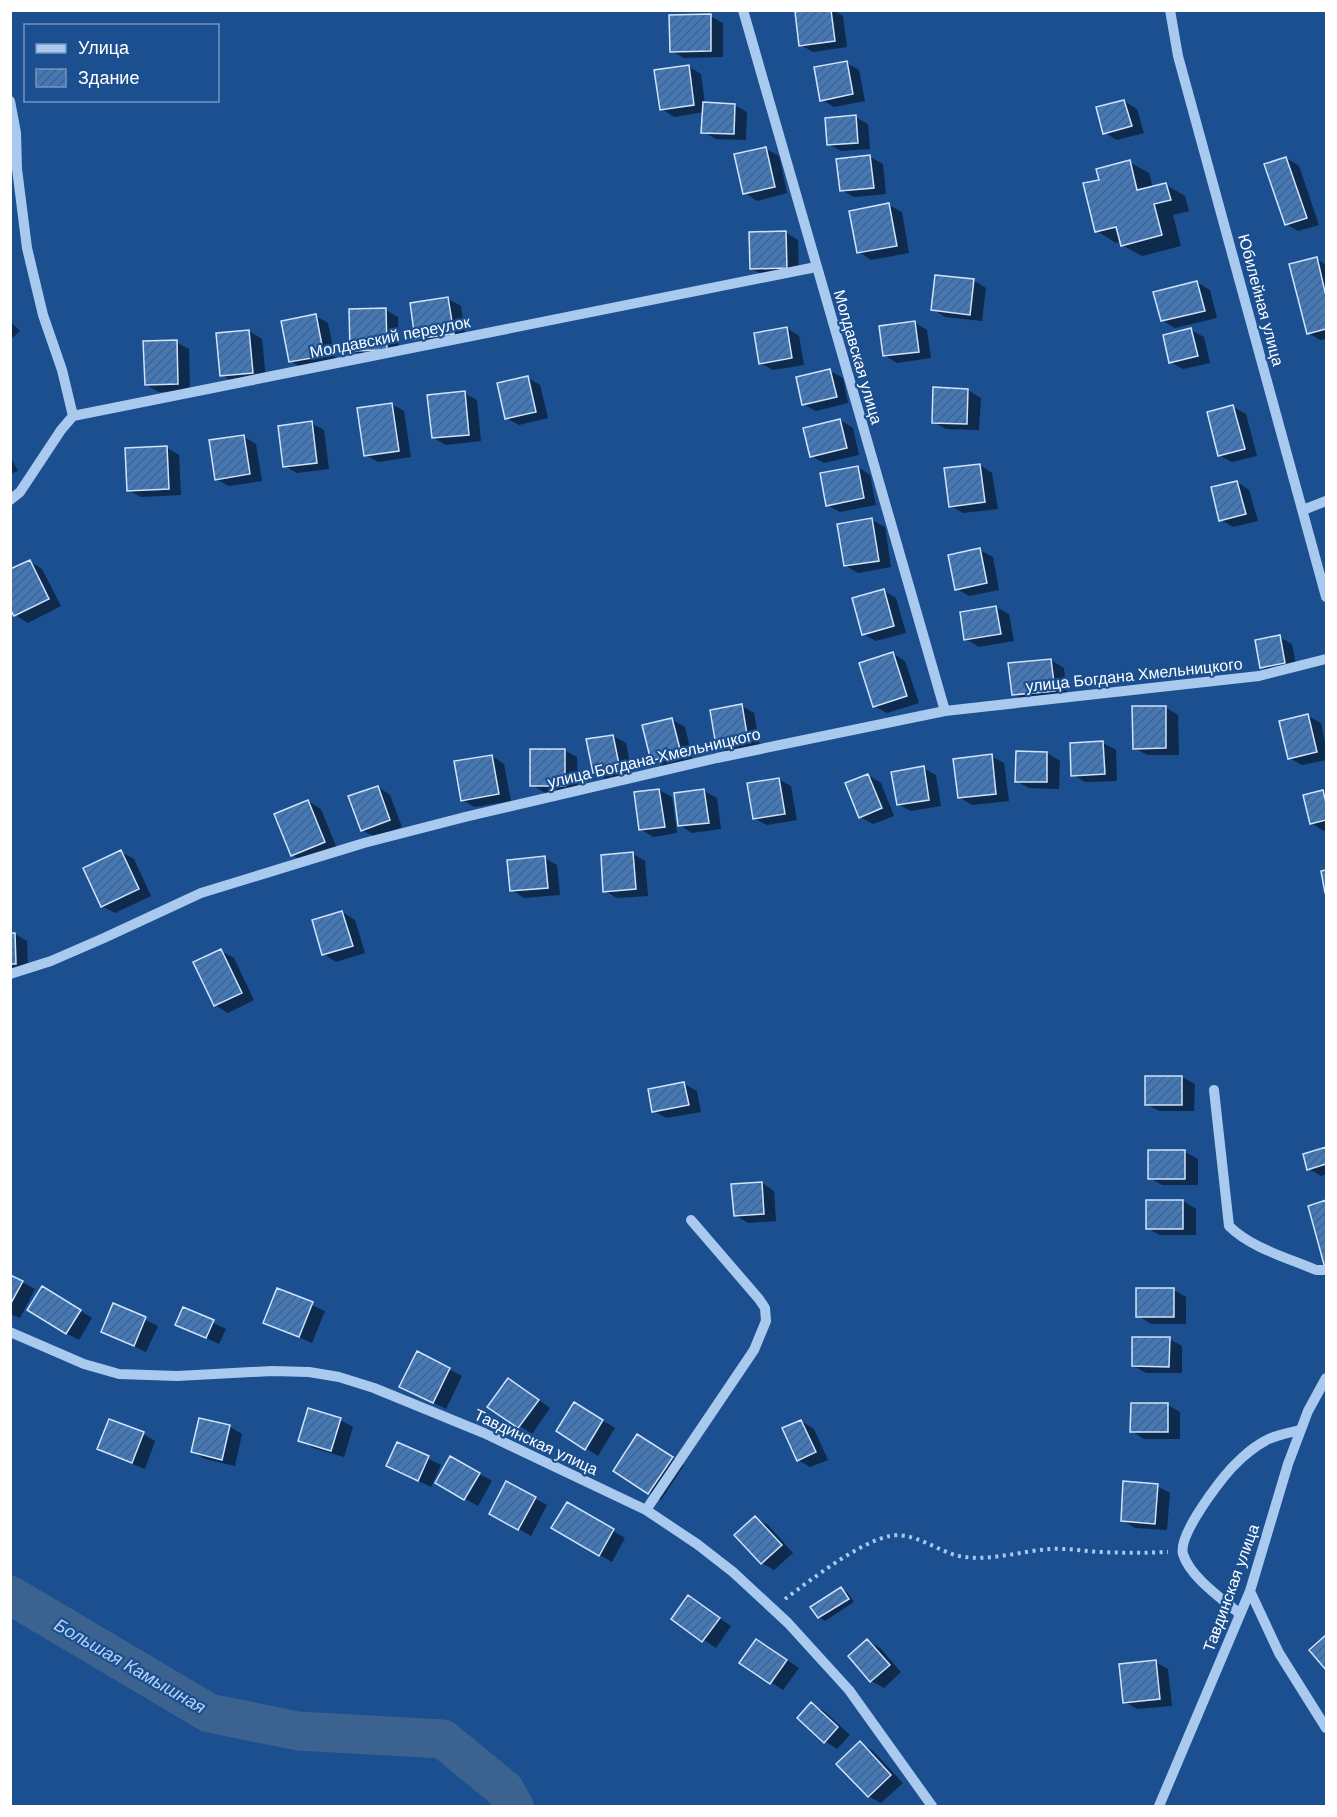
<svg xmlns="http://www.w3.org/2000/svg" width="1337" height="1817" viewBox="0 0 1337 1817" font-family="'DM Sans',sans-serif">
<defs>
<pattern id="building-hatch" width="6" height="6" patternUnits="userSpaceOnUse" patternTransform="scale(1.5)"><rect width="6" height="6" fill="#4478b7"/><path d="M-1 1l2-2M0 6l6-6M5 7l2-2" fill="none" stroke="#486282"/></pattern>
</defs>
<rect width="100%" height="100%" fill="#1b4f8f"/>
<path fill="#0007" d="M816 10H833L843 16 847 47 813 52 801 45Z
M710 16 723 23V57L684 58 671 51Z
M847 63 859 70 865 101 834 107 822 100Z
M688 66 701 74 705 104 734 105 747 112 746 140 716 139 703 132 704 112 674 117 662 109Z
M1124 101 1137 109 1144 133 1117 140 1105 133Z
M856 117 868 124 870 149 841 151 828 144Z
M766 149 779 156 787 193 757 201 745 193Z
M870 157 883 164 886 194 854 197 841 190Z
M1286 158 1299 166 1319 225 1298 231 1286 224Z
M1129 162 1149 173 1153 188 1166 185 1185 196 1189 211 1173 215 1181 246 1142 256 1122 245 1121 241 1116 243 1097 231Z
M889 205 902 212 909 253 871 260 859 252Z
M785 232 798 240 799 275 764 276 752 269Z
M1317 259 1326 265V339L1320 340 1308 333Z
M973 280 986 288 982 321 945 317 933 309Z
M1197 282 1210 290 1217 318 1175 328 1162 320Z
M448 299 461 306 466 340 429 346 417 338Z
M386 310 398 317 399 356 364 357 352 350Z
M316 316 328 323 336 362 303 369 291 361Z
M10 321 20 331 10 340Z
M915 323 927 330 931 358 897 363 884 355Z
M787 328 799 336 804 365 773 370 760 363Z
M1191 330 1204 337 1210 363 1183 369 1170 362Z
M249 331 262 339 266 380 234 383 222 375Z
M176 342 189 349 190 391 159 392 146 385Z
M830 371 843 378 848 403 816 411 803 404Z
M528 378 540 385 548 418 519 425 506 418Z
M935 389 968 390 981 398 979 430 946 429 933 422Z
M464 393 477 400 481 441 446 445 433 438Z
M391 404 404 411 411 457 378 462 366 455Z
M1233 407 1246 414 1257 456 1232 462 1219 455Z
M840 420 853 428 859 455 824 463 811 456Z
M311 423 324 430 329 469 297 473 285 466Z
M243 436 256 444 262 481 229 486 216 479Z
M166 447 179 455 181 495 141 497 128 490Z
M10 456 18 471 10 474Z
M980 465 992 473 998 509 963 513 951 506Z
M858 467 870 475 876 505 840 512 827 505Z
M1237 482 1249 490 1258 521 1233 527 1221 520Z
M872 520 885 527 891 567 858 573 845 565Z
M980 550 993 557 999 590 969 596 957 589Z
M30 562 42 569 61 606 28 623 15 615Z
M884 591 896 598 906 633 876 641 863 634Z
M996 607 1009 614 1014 641 979 647 966 639Z
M1279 637 1292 644 1297 670 1274 674 1262 667Z
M892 653 905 661 919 703 887 713 874 706Z
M1051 660 1064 668 1067 697 1026 701 1013 694Z
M742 706 754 713 760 748 730 753 717 746Z
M1165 707 1178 715 1179 755H1147L1135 748Z
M1308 716 1321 723 1326 748V760L1302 765 1289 758Z
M672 720 685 727 693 760 665 767 652 760Z
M613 736 626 743 632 775 607 780 594 772Z
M1103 743 1116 750 1117 781 1085 782 1073 775Z
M564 750 577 757 578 792 545 793 532 785Z
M1047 753 1060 761 1059 789 1029 788 1016 781Z
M492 756 504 764 511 801 475 807 462 800Z
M991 756 1004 763 1009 801 972 805 959 797Z
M923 768 936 775 941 806 911 811 898 804Z
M868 775 881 783 894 816 873 824 860 817Z
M778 779 791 786 797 820 767 825 754 818Z
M378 787 390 795 402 827 375 837 362 830Z
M659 790 672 797 677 833 653 837 640 829Z
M704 791 717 798 721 829 692 833 680 825Z
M1323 791 1326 793V830L1324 831 1311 823Z
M308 801 321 809 337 849 304 862 292 855Z
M121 852 134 859 151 896 115 913 102 906Z
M633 854 645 861 648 896 617 898 605 891Z
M544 858 557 865 560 895 524 898 512 890Z
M342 912 355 920 365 953 336 962 324 954Z
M10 934H15L27 941 28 970 10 971Z
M221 951 234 958 254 1000 228 1013 215 1005Z
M1146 1077H1182L1195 1084 1194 1111H1159L1146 1104Z
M684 1084 697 1091 701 1112 666 1118 654 1111Z
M1326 1149V1174L1321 1176 1309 1169 1305 1155Z
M1185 1152 1198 1159V1185H1162L1150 1178Z
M762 1183 774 1191 776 1221 748 1223 735 1215Z
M1148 1201H1183L1196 1209V1235H1160L1147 1228Z
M1326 1202V1267L1310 1207Z
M10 1276 35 1289 20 1318 10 1314Z
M278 1290 325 1311 312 1343 265 1322Z
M1174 1290 1186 1297V1324H1151L1138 1316Z
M55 1295 92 1318 79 1340 66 1333Z
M114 1305 158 1326 146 1352 103 1331Z
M184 1309 226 1329 219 1344 177 1324Z
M1169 1339 1182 1346V1373H1146L1134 1366Z
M418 1353 462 1376 446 1409 414 1393Z
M521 1387 550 1408 532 1434 490 1406Z
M1168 1405 1180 1412V1439H1144L1132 1431Z
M587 1411 615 1428 598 1456 586 1448Z
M200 1419 230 1427 242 1434 235 1466 205 1459 192 1451Z
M340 1420 353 1427 344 1457 313 1448 300 1440Z
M801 1421 814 1429 828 1460 810 1467 798 1460Z
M143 1434 155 1441 145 1469 112 1456 99 1449Z
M650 1443 684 1465 661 1500 615 1471Z
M398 1444 441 1465 431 1487 388 1466Z
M451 1458 492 1481 478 1506 437 1483Z
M507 1483 547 1505 531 1536 491 1513Z
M1157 1486 1170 1493 1167 1530 1135 1528 1122 1520Z
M567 1504 625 1538 612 1562 553 1528Z
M755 1518 768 1525 793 1553 774 1570 762 1563Z
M841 1589 847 1592 854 1602 825 1621 819 1617Z
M701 1605 731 1626 716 1648 673 1619Z
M868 1641 880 1648 901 1672 884 1688 871 1681Z
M769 1648 799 1668 783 1690 741 1662Z
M1155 1662 1168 1669 1172 1706 1137 1709 1125 1702Z
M811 1704 824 1711 850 1735 837 1749 825 1741Z
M860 1743 872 1750 903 1783 881 1803 868 1796Z"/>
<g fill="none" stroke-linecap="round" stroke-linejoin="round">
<path stroke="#3c6290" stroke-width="39" d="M10 1595 209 1713 298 1731 443 1739 505 1790 514 1806"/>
</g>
<path fill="url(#building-hatch)" stroke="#cfe3fa" stroke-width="1.5" d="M805 10H831L835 41 799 46 795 12Z
M711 14V51L670 52 669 15Z
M847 61 853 94 820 101 814 67Z
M689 65 694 105 660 110 654 70Z
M1124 100 1132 126 1103 134 1096 107Z
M703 102 735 104 734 134 701 133Z
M856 115 858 143 827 145 825 118Z
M766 147 775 187 743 194 734 154Z
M870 155 874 188 840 191 836 159Z
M1286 157 1307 218 1285 225 1264 164Z
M1130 160 1137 190 1166 183 1171 200 1154 204 1162 235 1121 246 1116 227 1095 232 1083 183 1099 180 1096 169Z
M889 203 897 246 857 253 849 211Z
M786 231 787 268 750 269 749 232Z
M1317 257 1326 296V329L1307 334 1289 264Z
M935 275 974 279 970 315 931 310Z
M1197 281 1205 311 1161 321 1153 292Z
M448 297 454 334 415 339 410 303Z
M386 308 387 350 350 351 349 309Z
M316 314 324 356 289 362 281 321Z
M915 321 919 352 883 356 879 326Z
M787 327 792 358 759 364 754 333Z
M1191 328 1198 356 1169 363 1163 335Z
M249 330 253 373 220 376 216 333Z
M177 340 178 384 145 385 143 341Z
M830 369 837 397 802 405 796 377Z
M528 376 536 412 505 419 497 383Z
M933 387 968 389 967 424 932 423Z
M465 391 469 435 432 438 427 395Z
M392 403 399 451 364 456 357 408Z
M1233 405 1245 449 1218 456 1207 412Z
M840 419 847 448 810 457 803 428Z
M312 421 317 463 283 467 278 426Z
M244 435 250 474 215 480 209 440Z
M167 446 169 489 127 491 125 448Z
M980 464 985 502 949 507 944 468Z
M858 466 864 498 826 506 820 473Z
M1237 481 1246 514 1219 521 1211 487Z
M872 518 879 561 844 566 837 524Z
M980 548 987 583 955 590 948 555Z
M30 560 49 599 14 616 10 609V569Z
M884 589 894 626 862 635 852 598Z
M996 606 1001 634 964 640 960 612Z
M1280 635 1285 663 1260 668 1255 640Z
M893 652 907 696 873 707 859 663Z
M1051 659 1055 691 1012 695 1008 663Z
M742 704 748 741 716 746 710 710Z
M1132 706H1166V748L1133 749Z
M1308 714 1317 752 1288 759 1279 721Z
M672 718 681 753 651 761 642 725Z
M613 735 620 769 593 773 586 739Z
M1103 741 1105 774 1071 776 1070 743Z
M530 749H565V786H530Z
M1016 751 1047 752V782H1015Z
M992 754 996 794 958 798 953 759Z
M492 755 499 794 461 801 454 761Z
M924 766 929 800 897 805 891 772Z
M868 774 882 808 859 818 845 783Z
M779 778 785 814 753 819 747 783Z
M378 786 390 820 361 831 348 796Z
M659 789 665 827 639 830 634 792Z
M704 789 709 823 678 826 674 793Z
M1323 790 1326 803V820L1310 824 1303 795Z
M308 800 325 842 291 856 274 814Z
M121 850 139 889 101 907 83 868Z
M633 852 636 889 603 892 601 855Z
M545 856 548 888 510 891 507 860Z
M1326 870V893H1325L1321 871Z
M342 911 353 946 322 955 312 920Z
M10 933H15L16 964H10Z
M221 949 242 993 214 1006 193 962Z
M1145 1076H1182V1105H1145Z
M684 1082 689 1105 652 1112 648 1089Z
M1326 1147V1164L1307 1170 1303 1154Z
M1148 1150H1185V1179H1148Z
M762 1182 764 1214 734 1216 731 1184Z
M1146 1200H1183V1229H1146Z
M1326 1200V1268H1325L1308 1206Z
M10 1275 23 1281 10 1305Z
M42 1286 81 1310 66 1334 27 1310Z
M277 1288 313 1302 299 1337 263 1323Z
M1136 1288H1174V1317H1136Z
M113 1303 146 1317 134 1346 101 1332Z
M183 1307 214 1320 206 1338 175 1325Z
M1132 1337H1170L1169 1367 1132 1366Z
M417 1351 450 1368 433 1403 399 1387Z
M508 1378 539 1400 518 1428 487 1407Z
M574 1402 603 1420 585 1450 556 1431Z
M1131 1403H1168V1432H1130Z
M308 1408 341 1418 331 1451 298 1441Z
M199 1418 230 1425 222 1460 191 1452Z
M109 1419 144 1432 132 1463 97 1449Z
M801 1420 816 1452 797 1461 782 1428Z
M637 1434 673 1457 648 1494 613 1471Z
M397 1442 429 1456 418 1481 386 1466Z
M450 1456 480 1473 464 1500 435 1483Z
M506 1481 536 1497 518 1530 489 1514Z
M1123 1481 1158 1484 1155 1524 1121 1521Z
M567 1502 614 1529 599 1556 551 1528Z
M755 1516 782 1545 761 1564 734 1535Z
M841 1587 849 1599 818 1618 810 1607Z
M688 1595 720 1618 702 1642 671 1619Z
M1326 1635V1670L1309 1650Z
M756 1639 787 1660 770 1684 739 1663Z
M867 1639 890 1665 870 1682 848 1656Z
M1156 1660 1160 1699 1123 1703 1119 1664Z
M811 1702 838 1727 824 1743 797 1718Z
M860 1741 891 1775 868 1797 836 1764Z"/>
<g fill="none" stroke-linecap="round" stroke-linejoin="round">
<path stroke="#a9c9ee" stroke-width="4" stroke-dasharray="3 4.5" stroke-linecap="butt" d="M785 1599C811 1580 859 1542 890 1536 913 1531 937 1551 959 1556 988 1562 1021 1551 1050 1549 1066 1548 1083 1551 1100 1552 1123 1553 1145 1553 1168 1552"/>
<path stroke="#a9c9ee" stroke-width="10" d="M743 10 945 711
M1170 10 1178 56 1326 597
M10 101 16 133 17 169 27 248 43 315 62 370 73 416
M10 500 20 492 61 430 73 416 816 267
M1303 510 1326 501
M10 974 51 961 104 938 201 893 364 843 465 817 717 758 945 711 1259 676 1326 659
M1214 1090 1229 1226C1251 1248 1288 1258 1316 1270H1326
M10 1332 84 1364 119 1374 177 1376 272 1371 309 1372 339 1377 374 1388 484 1433 646 1510 697 1544 733 1572 788 1623 849 1690 932 1806
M646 1510 754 1350 766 1321 765 1308 759 1299 691 1220
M1250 1591 1279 1653 1326 1728
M1240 1614C1222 1599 1190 1577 1183 1554 1178 1537 1212 1492 1223 1478 1233 1465 1250 1449 1265 1441 1275 1435 1288 1433 1300 1430
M1159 1806 1250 1591 1288 1464 1308 1411 1326 1378"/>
</g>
<g text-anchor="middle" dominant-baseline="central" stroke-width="4.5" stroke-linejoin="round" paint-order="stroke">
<g font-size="16" fill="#fff" stroke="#1b4f8f">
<text transform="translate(1261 300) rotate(75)">Юбилейная улица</text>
<text transform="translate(390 337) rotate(-11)">Молдавский переулок</text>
<text transform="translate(858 357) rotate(74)">Молдавская улица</text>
<text transform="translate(1134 675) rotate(-6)">улица Богдана Хмельницкого</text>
<text transform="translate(654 758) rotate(-13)">улица Богдана Хмельницкого</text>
<text transform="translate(536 1442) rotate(25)">Тавдинская улица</text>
<text transform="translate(1231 1588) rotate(-70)">Тавдинская улица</text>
</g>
<g font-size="18" font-style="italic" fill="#b5d3f5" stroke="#1b4f8f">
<text transform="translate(130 1666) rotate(30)">Большая Камышная</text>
</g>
</g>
<rect width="1337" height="1817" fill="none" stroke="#ffffff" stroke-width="24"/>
<rect x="24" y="24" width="195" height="78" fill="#1b4f8f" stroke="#7695bc" stroke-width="1.5"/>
<rect x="36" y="44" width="30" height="9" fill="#a9c9ee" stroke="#7695bc" stroke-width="1.5"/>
<text x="78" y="54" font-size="18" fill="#ffffff">Улица</text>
<rect x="36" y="69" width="30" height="18" fill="url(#building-hatch)" stroke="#7695bc" stroke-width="1.5"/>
<text x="78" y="84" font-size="18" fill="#ffffff">Здание</text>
</svg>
